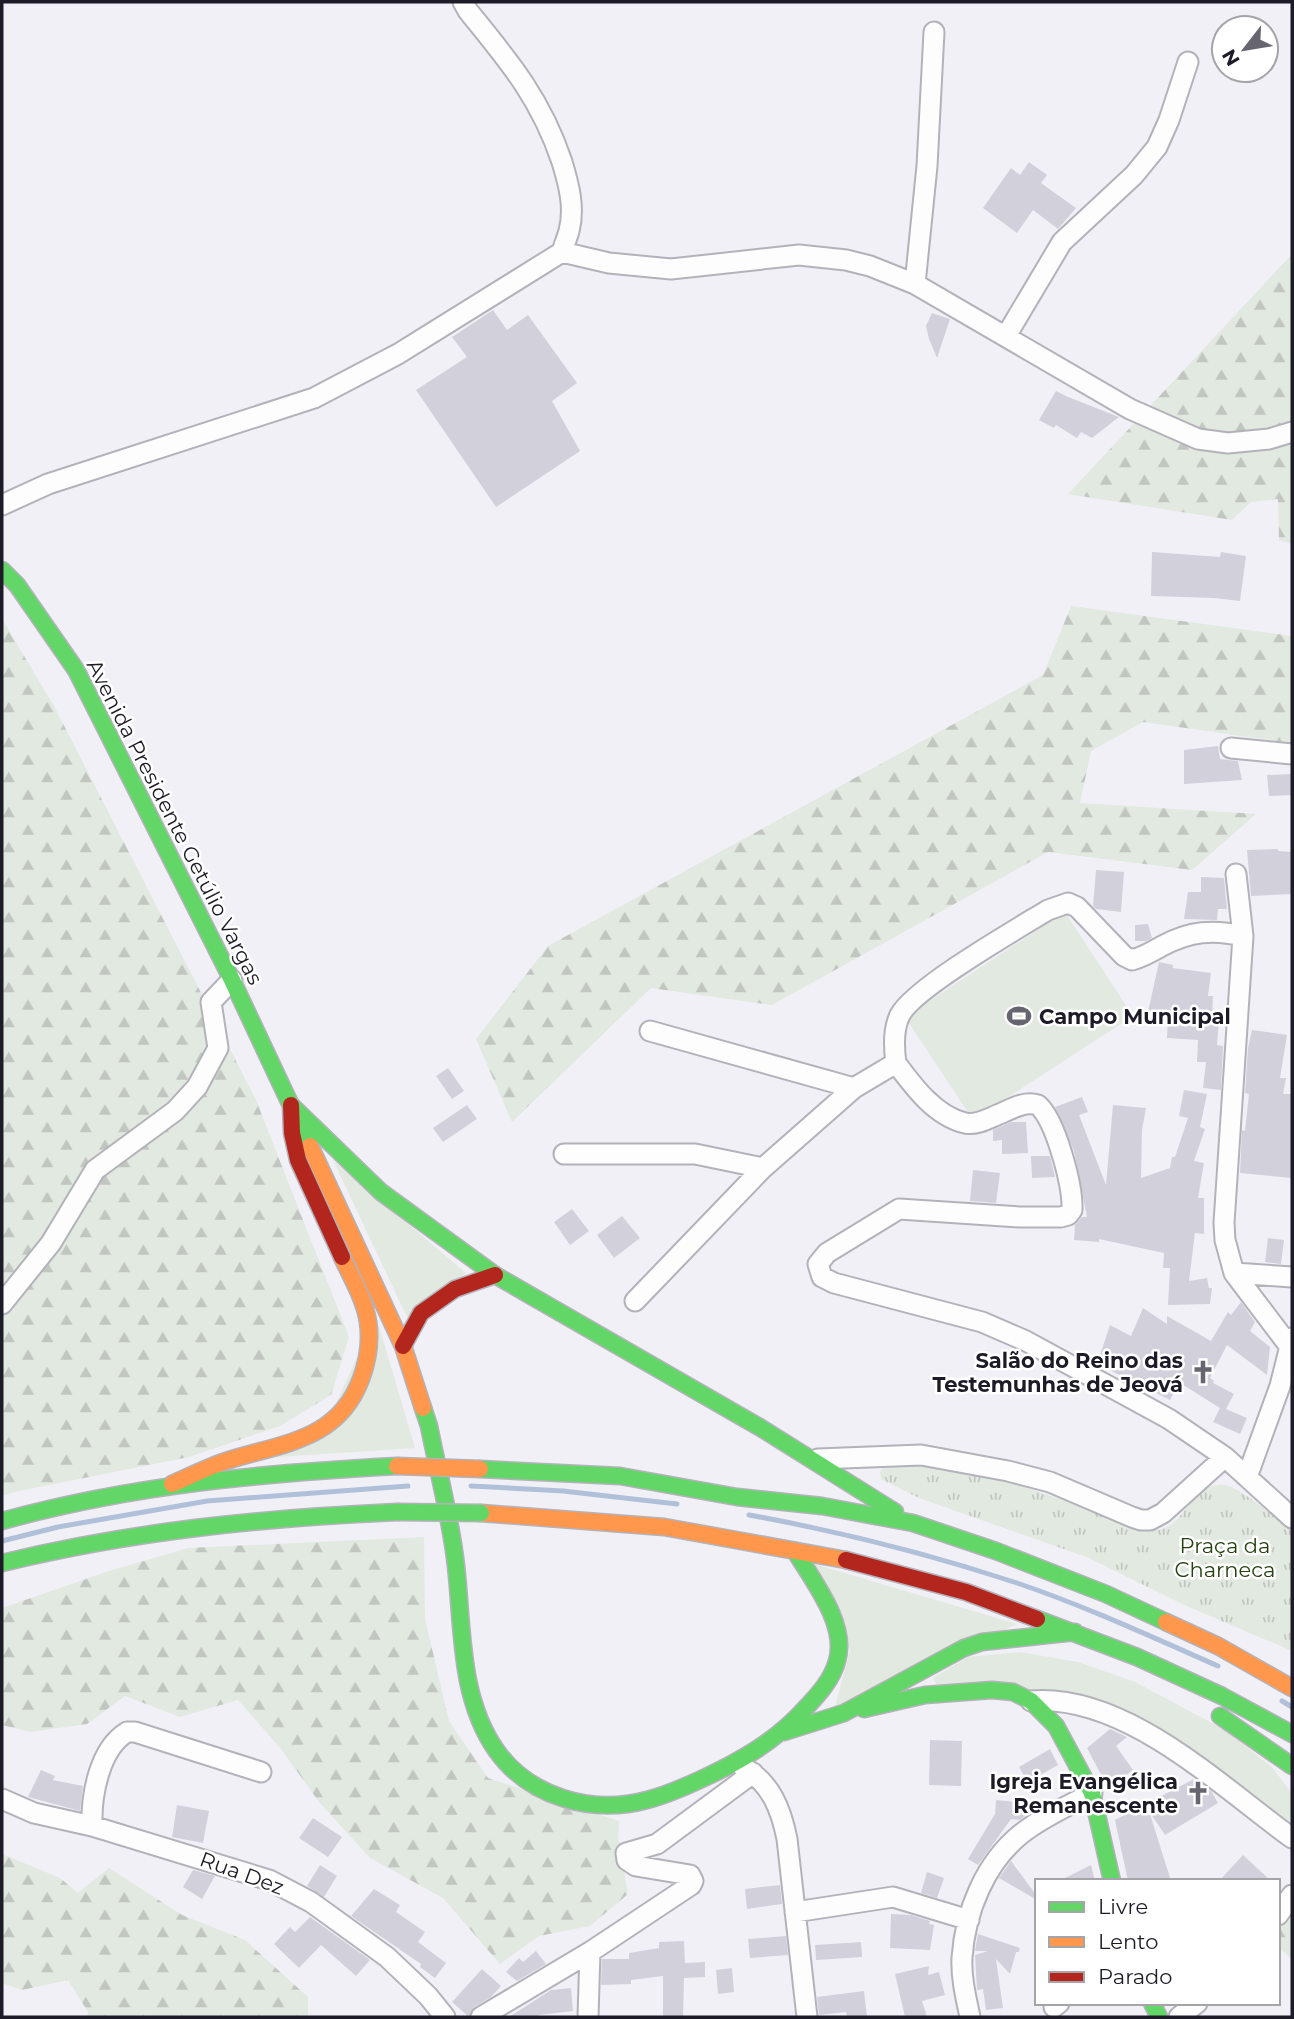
<svg xmlns="http://www.w3.org/2000/svg" width="1294" height="2019" viewBox="0 0 1294 2019" font-family="Montserrat,sans-serif">
<defs>
<pattern id="forest-firs" width="22" height="20" patternUnits="userSpaceOnUse" patternTransform="scale(1.75)"><rect width="22" height="20" fill="#e2e9e0"/><path d="M5 1l3.5 6h-7zM16 11l3.5 6h-7z" fill="#c1c7c0"/></pattern>
<pattern id="park-tufts" width="24" height="20" patternUnits="userSpaceOnUse" patternTransform="scale(1.75)"><rect width="24" height="20" fill="#e2e9e0"/><path d="M3 7l-1-3M5 7V3M7 7l1-3M15 17l-1-3M17 17v-4M19 17l1-3" fill="none" stroke="#c1c7c0"/></pattern>
</defs>
<rect width="100%" height="100%" fill="#f1f0f7"/>
<path fill="#e2e9e0" d="M1065 912 1133 1016 973 1120 905 1017Z
M333 1160 466 1273 407 1317Z
M376 1316 415 1448 263 1458 320 1438Z
M811 1563 1017 1624 835 1707 850 1650Z
M1020 1652 1078 1662 1135 1682 1227 1731 1273 1768 1292 1794V1831L1091 1703 938 1688 933 1678 968 1657Z"/>
<path fill="url(#forest-firs)" d="M1292 254V544L1279 540 1278 499 1251 502 1232 520 1068 494Z
M1071 606 1292 636V743L1143 722 1091 751 1080 803 1256 814 1192 870 1048 852 772 1005 651 988 512 1122 476 1039 548 946 1043 675Z
M2 619 54 706 256 1100 349 1337 331 1395 280 1426 189 1457 14 1492 2 1496Z
M424 1537 425 1619 449 1721 488 1778 619 1821 618 1838 628 1894 590 1926 539 1936 500 1964 443 1898 370 1858 319 1802 281 1749 238 1700 180 1717 125 1696 87 1724 30 1732 2 1725V1608L109 1571 188 1548Z
M2 1854 60 1878 78 1893 109 1868 182 1915 245 1940 308 1997V2017H87L88 2012 68 1980 22 1990 2 1983Z
M1288 1911 1292 1916V1959L1278 1947V1924Z"/>
<path fill="url(#park-tufts)" d="M920 1464 978 1472 1153 1530C1185 1532 1189 1482 1224 1485 1239 1486 1280 1521 1292 1532V1651L1182 1604 1089 1558 919 1498 881 1479 880 1472 886 1465Z"/>
<g fill="none" stroke-linecap="round" stroke-linejoin="round">
<path stroke="#b1c0d9" stroke-width="5" d="M471 1486 563 1491 677 1504
M749 1515C837 1531 932 1555 1017 1583 1085 1606 1152 1637 1218 1666
M2 1541 58 1527 207 1501 408 1486
M1282 1701 1292 1707"/>
</g>
<path fill="#d2d1db" d="M1029 162 1047 175 1041 183 1076 208 1058 229 1033 210 1017 233 983 208 1011 168 1020 175Z
M493 310 507 330 528 315 577 383 552 401 580 451 496 507 416 390 467 357 452 337Z
M932 313 950 319 937 358 929 339 926 326Z
M1056 391 1068 397 1119 417 1092 438 1081 432 1077 438 1056 425 1054 428 1039 420Z
M1152 552 1220 557 1221 552 1246 556 1240 601 1215 598 1151 596Z
M1218 746 1220 759 1238 761 1242 780 1184 784V750Z
M1292 774V795L1269 796 1267 775Z
M1278 849V851L1292 852V894L1251 896 1247 850Z
M1096 870 1124 872 1121 912 1096 909 1093 906Z
M1201 877 1224 878 1227 909H1218L1217 920 1184 919 1188 892H1201Z
M1148 924 1152 938 1146 941H1135V925Z
M1159 962 1173 965V968L1211 973 1208 996H1213L1212 1019H1219L1217 1045 1223 1046 1221 1090 1203 1088 1206 1062H1197L1198 1040 1167 1038 1168 1015 1148 1012Z
M1252 1030 1287 1035 1280 1078H1286L1283 1094H1292V1178L1240 1173 1242 1130 1245 1131 1249 1094 1245 1093 1248 1048Z
M448 1068 464 1091 452 1099 436 1076Z
M1184 1090 1207 1094 1200 1127 1205 1129 1194 1161 1204 1163 1198 1198H1204V1234L1195 1233 1189 1281 1207 1278 1209 1288H1212L1210 1304 1168 1305 1170 1268H1163L1164 1253 1099 1239V1242L1074 1240 1075 1225 1082 1217H1087L1074 1151 1055 1107 1082 1097 1088 1112 1079 1115 1106 1185 1113 1105 1146 1108 1142 1130 1141 1178 1170 1168 1172 1157H1175L1188 1118 1179 1116Z
M467 1105 477 1119 443 1142 433 1128Z
M1011 1122H1026L1028 1153 1002 1154V1140L993 1141V1130Z
M1031 1156H1050L1055 1177 1032 1178Z
M973 1170 1000 1173 996 1203 970 1201Z
M572 1209 589 1231 570 1245 554 1222Z
M622 1216 640 1238 614 1258 597 1235Z
M1268 1238 1284 1240 1281 1264 1265 1262Z
M1241 1302 1255 1322 1250 1331 1270 1347 1267 1375 1227 1345 1210 1378 1214 1381 1213 1383 1234 1394 1226 1409 1247 1418 1240 1434 1213 1422 1220 1408 1180 1383 1170 1400 1097 1364 1110 1325 1131 1336 1143 1308 1167 1324V1316L1211 1341 1228 1312 1231 1315Z
M1110 1729 1127 1737 1116 1746 1133 1770 1108 1788 1087 1748Z
M930 1740 962 1741 961 1786 929 1785Z
M1050 1749 1058 1765 1028 1782 1019 1767Z
M41 1770 55 1776 53 1780 83 1786 80 1811 28 1797Z
M1194 1779 1211 1791 1218 1803 1165 1835 1149 1811 1171 1881H1128L1115 1820Z
M996 1800 1026 1803 1025 1816 1020 1820 1011 1819 978 1865 968 1859 995 1814Z
M177 1805 209 1811 203 1843 172 1837Z
M313 1818 342 1837 328 1857 299 1838Z
M1243 1855 1271 1881H1219Z
M1011 1861 1037 1896V1900L999 1878Z
M320 1865 337 1876 324 1897 307 1886Z
M1091 1865 1095 1881H1059Z
M193 1870 215 1876 202 1899 183 1887Z
M927 1872 944 1878 937 1898 921 1893Z
M780 1885 782 1904 747 1909 745 1889Z
M374 1889 400 1905 396 1912 425 1932 418 1942 446 1963 435 1978 420 1967 421 1964 351 1916Z
M891 1914 911 1915 930 1921 929 1924 934 1925 930 1950 890 1948Z
M310 1917 370 1960 356 1976 321 1945 299 1968 274 1944 290 1927 295 1932Z
M978 1934 1020 1948 1019 1952H1016L1010 1974 996 1959 1003 2008 986 2010 983 1989 977 1990 975 1955 988 1951H975Z
M786 1936 788 1955 750 1958 748 1939Z
M684 1941 685 1963 705 1962V1977L684 1978 683 2017H663V1976L631 1980V1984L601 1985 602 1959H629V1953L659 1948V1942Z
M861 1942 862 1957 816 1960 815 1945Z
M536 1951 546 1964 517 1981 506 1972 519 1958 523 1962Z
M929 1966 928 1975 939 1972 945 1995 922 2001 927 2017H905L895 1974Z
M732 1968 734 1992 718 1994 716 1970Z
M482 1969 501 1986 491 1997 474 2007 469 2017 452 2002Z
M571 1988 573 2011 539 2015 536 2017H509L551 1990Z
M864 1991 867 2017H847L846 2012 819 2015 817 1997Z"/>
<g fill="none" stroke-linecap="round" stroke-linejoin="round">
<g stroke="#b3b2ba" stroke-width="23">
<path id="street" d="M562 252 609 263 671 269 799 255 846 260 870 266 915 284 1130 409 1198 439 1228 443 1269 439 1292 432
M915 284 927 166 934 32
M1006 336 1062 242 1134 175 1157 147 1169 120 1188 62
M2 505 48 484 314 398 398 354 562 252C564 245 567 238 569 231 575 208 569 185 562 162 541 99 509 61 468 11L463 2
M1231 748 1292 754
M1236 874 1243 936
M650 1031 854 1088
M896 1063C913 1086 935 1116 965 1123 977 1126 991 1117 1002 1113 1013 1108 1025 1101 1038 1105 1056 1121 1073 1186 1072 1210L1068 1215 1061 1217H1020L899 1209 827 1253 818 1264 822 1277 834 1283 982 1322 1026 1341 1169 1419 1225 1457 1292 1518
M564 1154H695L763 1168
M1234 1273 1292 1277
M635 1301 763 1168 854 1088 896 1063C894 1049 893 1029 900 1015 914 988 1017 929 1048 910L1068 903 1077 907 1124 956 1132 960C1143 957 1153 951 1162 946 1190 931 1213 929 1243 936L1224 1223 1225 1240 1234 1273 1290 1347
M2 1304 51 1243 95 1170 175 1111 197 1087 218 1048 211 1002 232 980
M818 1459 921 1455 1008 1471 1050 1482 1132 1517 1141 1520H1150L1163 1513 1225 1457
M1247 1477 1280 1386 1292 1338
M1031 1701C1125 1693 1220 1786 1292 1838
M743 1767C771 1783 781 1809 787 1839L807 2017
M2 1799 34 1813 92 1826 269 1880 311 1902 387 1957 428 1996 445 2017
M92 1826C91 1796 99 1749 127 1732H135L261 1772
M795 1912 893 1897 969 1920
M1278 1915 1292 1895
M1054 2007 1059 2003
M481 2017 590 1952 691 1885 693 1881 690 1875 636 1866 627 1860 626 1853 657 1844 753 1773
M588 2017 590 1952
M970 2017C966 1998 961 1978 962 1958 965 1912 985 1863 1021 1834 1042 1817 1068 1806 1092 1793
M1179 2017 1197 2003"/>
</g>
<g stroke="#b3b2ba" stroke-width="19">
<path id="fast" d="M2 570 17 585 76 670 232 980 310 1146
M291 1105 381 1192 495 1275 761 1428 895 1512
M423 1408 429 1426C438 1472 451 1519 456 1566 463 1628 459 1697 496 1750 529 1797 592 1815 647 1800 667 1795 687 1786 706 1777 742 1760 773 1742 801 1713 815 1698 832 1681 837 1661 848 1625 813 1581 795 1551
M480 1469 620 1476 737 1497 822 1506 913 1523 996 1551 1106 1594 1166 1622
M2 1521C132 1485 263 1473 397 1466
M2 1563C132 1531 263 1518 397 1512
M1037 1619 1137 1657 1222 1696 1292 1734
M864 1709 925 1695 992 1690 1013 1692 1031 1701 1056 1726 1092 1793 1112 1881
M1220 1716 1292 1766
M784 1732 844 1713 964 1648 982 1642 1075 1632
M1152 2003 1159 2017"/>
</g>
<g stroke="#b3b2ba" stroke-width="19">
<path id="slow" d="M310 1146 403 1346 423 1408
M172 1484C190 1476 208 1467 226 1461 282 1443 338 1441 361 1379 368 1360 371 1342 368 1322 365 1300 351 1277 342 1257
M481 1513 664 1527 846 1560
M1166 1622 1218 1646 1292 1688"/>
</g>
<g stroke="#b3b2ba" stroke-width="19">
<path id="jam" d="M291 1105 292 1133 298 1160 342 1257
M403 1346 421 1313 455 1289 495 1275
M846 1560 966 1592 1037 1619"/>
</g>
<use href="#street" stroke="#fdfdfe" stroke-width="19"/>
<use href="#fast" stroke="#63d668" stroke-width="16"/>
<use href="#slow" stroke="#ff974d" stroke-width="16"/>
<use href="#jam" stroke="#b3261e" stroke-width="16"/>
<g stroke="#b3b2ba" stroke-width="19" stroke-linecap="butt">
<path id="fast-bridge" d="M397 1512 481 1513"/>
</g>
<g stroke="#b3b2ba" stroke-width="19" stroke-linecap="butt">
<path id="slow-bridge" d="M397 1466 480 1469"/>
</g>
<use href="#fast-bridge" stroke="#63d668" stroke-width="16"/>
<use href="#slow-bridge" stroke="#ff974d" stroke-width="16"/>
</g>
<defs>
<g id="stadium-bare" transform="scale(1.89)"><path d="M0-5a6.5 5 0 1 0 0 10a6.5 5 0 1 0 0-10ZM-3.5-1.8h7v3.6h-7Z" fill="#676670" stroke="#fff" stroke-width="2.5" paint-order="stroke"/></g>
<g id="church-bare" transform="scale(1.89)"><path d="M-1.2-6h2.4v3.5h3.3v2.4h-3.3V6h-2.4V-.1h-3.3v-2.4h3.3Z" fill="#676670" stroke="#fff" stroke-width="2.5" paint-order="stroke"/></g>
</defs>
<g fill-rule="evenodd">
<use href="#stadium-bare" x="1019" y="1016"/>
<use href="#church-bare" x="1203" y="1372"/>
<use href="#church-bare" x="1198" y="1793"/>
</g>
<g text-anchor="middle" dominant-baseline="central" stroke-width="5" stroke-linejoin="round" paint-order="stroke">
<g font-size="21" fill="#1d1b27" stroke="#fff">
<text transform="translate(175 822) rotate(63)">Avenida Presidente Getúlio Vargas</text>
<text transform="translate(242 1873) rotate(20)">Rua Dez</text>
</g>
<g font-size="21" font-weight="bold" fill="#1d1b27" stroke="#fff" text-anchor="end">
<text x="1039" y="1016" text-anchor="start">Campo Municipal</text>
<text x="1183" y="1360">Salão do Reino das<tspan x="1183" dy="24">Testemunhas de Jeová</tspan></text>
<text x="1178" y="1781">Igreja Evangélica<tspan x="1178" dy="24">Remanescente</tspan></text>
</g>
<g font-size="21" fill="#26420f" stroke="#fff">
<text x="1225" y="1545">Praça da<tspan x="1225" dy="24">Charneca</tspan></text>
</g>
</g>
<rect width="1294" height="2019" fill="none" stroke="#1d1b27" stroke-width="7"/>
<rect x="1035" y="1879" width="245" height="126" fill="#ffffff" stroke="#a5a4a9" stroke-width="2"/>
<rect x="1049" y="1902" width="35" height="10" fill="#63d668" stroke="#a5a4a9" stroke-width="2"/>
<text x="1098" y="1914" font-size="21" fill="#1d1b27">Livre</text>
<rect x="1049" y="1937" width="35" height="10" fill="#ff974d" stroke="#a5a4a9" stroke-width="2"/>
<text x="1098" y="1949" font-size="21" fill="#1d1b27">Lento</text>
<rect x="1049" y="1972" width="35" height="10" fill="#b3261e" stroke="#a5a4a9" stroke-width="2"/>
<text x="1098" y="1984" font-size="21" fill="#1d1b27">Parado</text>
<g transform="translate(1245 49) rotate(239)"><circle r="33" fill="#ffffff" stroke="#a5a4a9" stroke-width="2"/>
<path d="M0-5L12 26L0 18L-12 26Z" fill="#676670"/>
<text y="-10" font-size="19" font-weight="bold" text-anchor="middle" fill="#1d1b27">N</text>
</g>
</svg>
